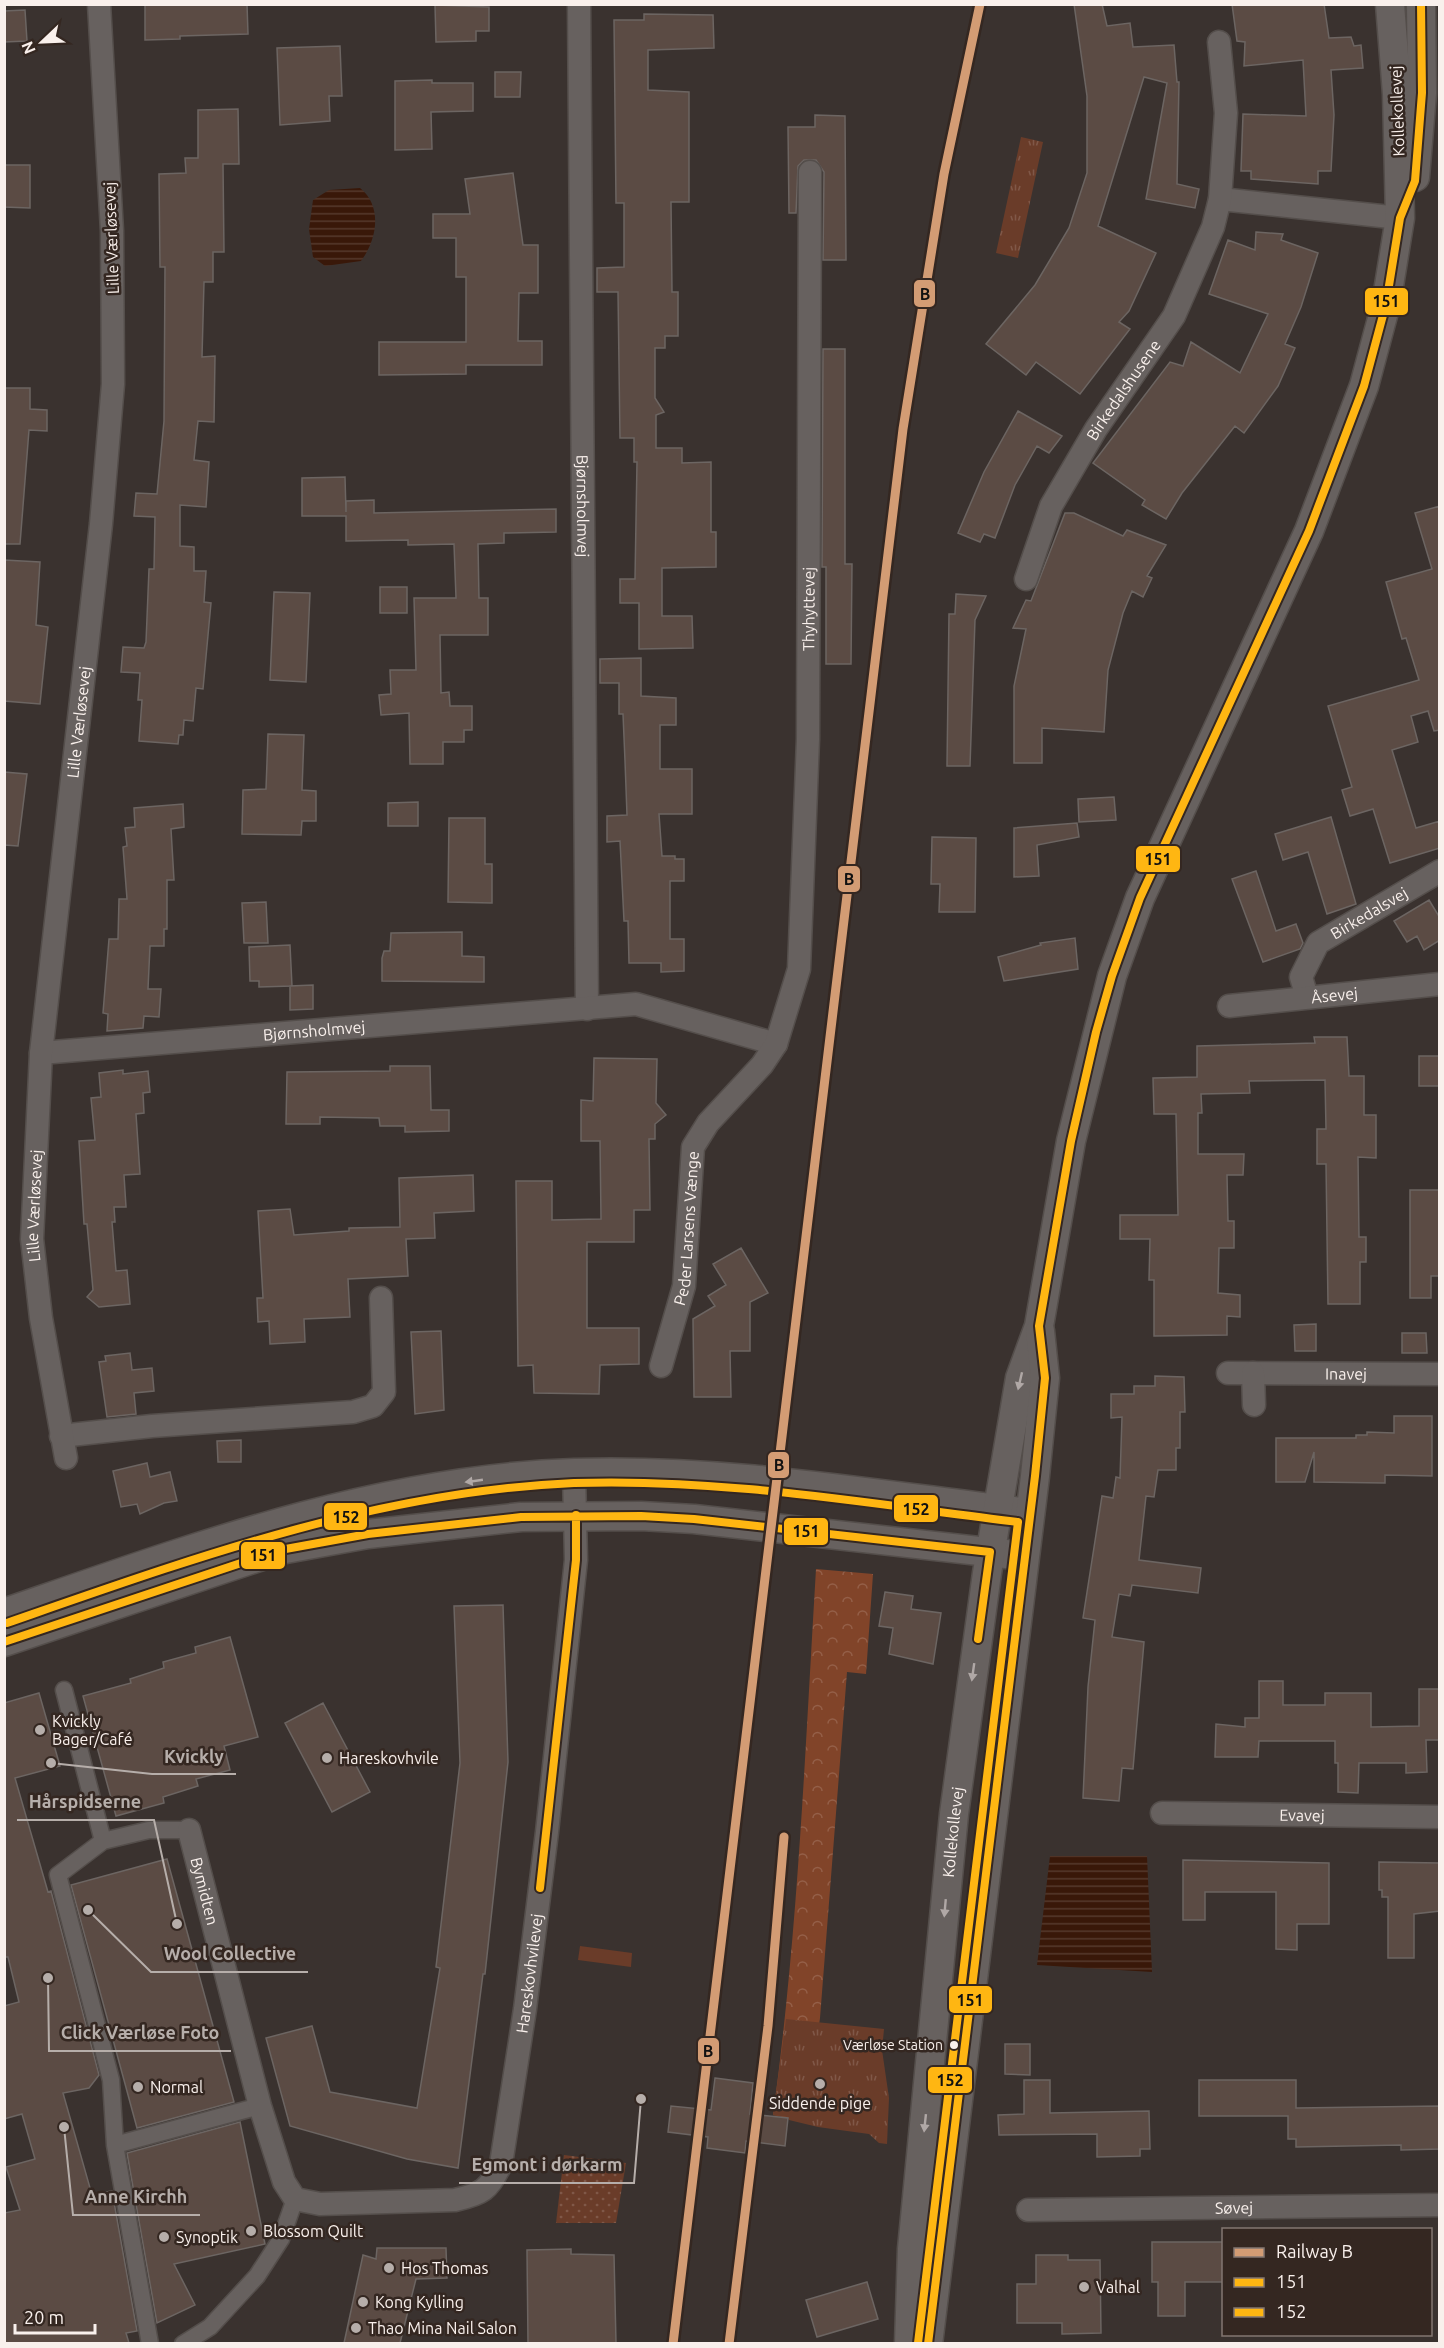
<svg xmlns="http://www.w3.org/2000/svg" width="1444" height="2348" viewBox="0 0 1444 2348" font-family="Ubuntu,sans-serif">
<defs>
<pattern id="grass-dots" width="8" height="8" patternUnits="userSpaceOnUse" patternTransform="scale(1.5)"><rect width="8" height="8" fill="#6a3c29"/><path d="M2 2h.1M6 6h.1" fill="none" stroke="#805848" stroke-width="1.8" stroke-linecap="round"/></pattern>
<pattern id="forest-crowns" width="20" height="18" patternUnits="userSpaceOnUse" patternTransform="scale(1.5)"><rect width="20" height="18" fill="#814429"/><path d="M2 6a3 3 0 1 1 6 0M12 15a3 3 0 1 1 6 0" fill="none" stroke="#945f48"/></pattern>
<pattern id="park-tufts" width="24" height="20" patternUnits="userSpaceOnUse" patternTransform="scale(1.5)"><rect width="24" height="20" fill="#6a3c29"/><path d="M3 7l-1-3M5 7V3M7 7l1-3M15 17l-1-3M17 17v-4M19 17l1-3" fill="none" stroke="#805848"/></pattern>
<pattern id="water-rules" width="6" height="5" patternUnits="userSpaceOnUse" patternTransform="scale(1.5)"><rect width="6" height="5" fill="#391809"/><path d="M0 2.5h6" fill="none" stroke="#563a2d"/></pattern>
</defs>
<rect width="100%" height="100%" fill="#3a322f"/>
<path fill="url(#grass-dots)" d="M564 2155 626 2163 616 2223H556Z"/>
<path fill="url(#forest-crowns)" d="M816 1569 873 1574 866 1674 847 1672 820 2018 805 2122 773 2115C798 1934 805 1751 816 1569Z"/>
<path fill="url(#park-tufts)" d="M1021 137 1043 142 1018 258 996 253Z
M786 2019 884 2029 882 2050 889 2098 887 2144 879 2143 869 2134 818 2127 789 2120 788 2117 773 2115Z"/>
<path fill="#6a3c29" d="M580 1946 632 1953 631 1967 578 1960Z"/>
<path fill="url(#water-rules)" d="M360 188C383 206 377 240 361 261L325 266 313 257 309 229 313 200 329 190Z
M1050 1856H1147L1152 1972 1037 1965Z"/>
<path fill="#5b4b44" stroke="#6c6562" stroke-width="1.5" d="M145 4H247L248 34 180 36V39L145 40Z
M1074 4H1102L1107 26 1130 23 1133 47 1174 45 1177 82H1179L1177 184 1199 189 1195 208 1146 199 1167 83 1144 77 1098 226 1156 253 1129 311 1119 322 1130 329 1080 394 1036 362 1026 375 986 344 1035 285 1069 228 1087 173V96Z
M1232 4H1324L1329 38 1351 37 1354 46 1361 45 1363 68 1331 70 1334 115 1331 171H1318V184L1251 179V171H1241L1243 114 1306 116 1303 60 1244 66 1245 42 1237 41Z
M435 5 489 7V31H476V41L436 42Z
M25 10 27 41 4 42V11Z
M644 14 713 15 714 48 648 50V90L689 92V202H671L672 292H678V336H665V348H655V398L664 412 656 415V448H682V463L711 462V532H716V567L662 568V616H692L693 648 639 649V603H620V579H635L637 462H634V438H620L618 292H597V268L624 267V203H616L614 20H644Z
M340 46 342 96H329L330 121 280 125 277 48Z
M495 72H521L520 97H495Z
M432 80V83H473V111L431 112 432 149 395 150V81Z
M238 109 239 164H223L224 252H213V282H204L202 357 215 356 214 422 198 421 194 460 209 462 206 507 180 505V546L194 547V571H206L204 602 211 603 203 689 196 688 193 721 184 720 183 735H179L178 744 139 741 142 700H138L140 673 121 672 123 647 144 648 146 642 149 569H154L155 517 134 516 136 493 157 494 164 421 165 267H160L159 174 186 173 185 158H198V110Z
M815 115 845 116 846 260H823L824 172 816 160H804L798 166 796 213H789L788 127H815Z
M4 165H30V208L4 207Z
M513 173 523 245H538V293H519L518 341H542V365H466V374L379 375V342H466V277H456V238H433V214H470L465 179Z
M1256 232 1283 234 1281 240 1318 253 1301 307 1285 344 1295 348 1278 386 1244 433 1235 426 1182 493 1166 519 1142 505 1145 500 1093 463 1170 362 1183 366 1191 342 1240 373 1268 314 1209 294 1228 240 1255 250Z
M823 349H845V564H852L851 664H826V567H822Z
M4 388H30V409L47 410V431L29 430 20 544H4Z
M1018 411 1062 436 1049 453 1037 446 1015 485 995 538 984 534 980 542 958 533 984 472Z
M345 477 346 512V501L374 500V513L556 509V532L504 533V543L478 544 479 598H488V635H440L441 693 449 692 450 706H472V730H464V742H443V764H410L409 713 381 715 379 695 391 694 390 670H416L414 598H456L454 544 408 545V540L346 541V516H302V478Z
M1440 506V730L1434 731 1428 711 1411 716 1418 742 1392 750 1416 828 1440 821V848L1390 863 1373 809 1350 816 1342 790 1352 787 1328 706 1419 680 1406 638 1402 639 1386 582 1432 569 1415 513Z
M1065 513H1074L1123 536 1127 530 1166 545 1147 576 1152 578 1143 597 1132 591 1123 613 1108 670 1104 732 1042 728V763H1014V686L1026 629 1013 628 1026 600 1031 601Z
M4 560 40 562 36 625 48 627 40 704 4 701Z
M380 587H407V613H380Z
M274 592 310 593 306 682 270 680Z
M956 594 986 596 975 620 970 766H947L949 614H955Z
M641 658V696L676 698V725H660V769H692V814H659L662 856H675V859H684V881H670V939H684V971L661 972V963H629L628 921H624L620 841 607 842V816L627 815 625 761 623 714H619V683H600V659Z
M268 734 304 735 302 790 316 791V821H302L301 835 242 834 243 790 266 789Z
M4 772 27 774 18 846 4 845Z
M1114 797 1116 820 1079 822 1078 799Z
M418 802V826H388V803Z
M183 804 184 827 171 829 174 880H167V929H164V946H150L148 989H161L159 1017 144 1016 143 1028 107 1031 108 1014 103 1013 109 939H118L119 899H127L123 847 127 846 125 828 135 827 134 808Z
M1331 817 1356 904 1327 914 1308 852 1283 860 1275 834Z
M449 818H485V864H492V903L448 902Z
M1077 823 1079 837 1037 845 1039 876 1014 877V828Z
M932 837 976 838 975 912H939L940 884H931Z
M1256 871 1276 931 1296 924 1303 943 1300 949 1263 962 1232 879Z
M1429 900 1440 918V940L1424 950 1417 936 1407 942 1394 921Z
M266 902 268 943H244L242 903Z
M462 932V956L484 957V982L382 981V958L384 951H390L391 933Z
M1075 938 1078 969 1004 981 998 957 1041 945 1040 943Z
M290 945 292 986 259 987V981H250L249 947Z
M313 985V1009L290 1010V986Z
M1314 1037H1347L1349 1076H1364V1115H1376V1158L1358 1157 1359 1237H1366V1262H1360V1304H1328L1326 1164H1317V1129H1326L1325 1080 1249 1081 1250 1093 1201 1094 1202 1113H1198V1154H1244L1243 1175H1227L1228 1221H1234V1248H1219L1218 1293 1240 1295V1317L1227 1316V1335L1154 1336V1280H1149L1150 1239H1120V1215H1178L1176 1114H1154L1153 1078 1197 1077V1046L1315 1043Z
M1419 1056H1440V1086H1419Z
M594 1058 657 1059 656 1103 666 1115 655 1124V1139H649L650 1210H634V1242H587V1328H639V1364L600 1365 599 1394 534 1393 533 1365 518 1366 516 1181H552V1220L601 1219 600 1141H581V1100L593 1101Z
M390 1066H430L431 1110H449V1131L405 1132V1126H380L379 1118 320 1117V1124H286L287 1072 390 1071Z
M123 1070V1074L148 1071 150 1092 143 1093 144 1113 136 1114 140 1174 124 1175 126 1207H114L115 1222H112L116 1271 127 1270 130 1304 99 1307 87 1297 93 1290 87 1224H84L79 1141 95 1140 91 1098 101 1097 99 1073Z
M473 1175 474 1211 434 1213 435 1238 406 1239 408 1276 348 1279 350 1317 304 1319 305 1342 270 1344 269 1321 258 1322 257 1298H263L258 1211 290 1209 294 1235 349 1231V1228L400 1227 399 1178Z
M1410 1190H1440V1276H1431V1298H1410Z
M741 1248 768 1293 750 1302V1351H730L731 1397H694L693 1319 715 1306 708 1296 726 1285 713 1264Z
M1316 1324V1351H1295L1294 1325Z
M441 1331 444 1410 415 1414 411 1332Z
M1402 1333H1426L1427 1353H1402Z
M130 1353 132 1370 152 1368 154 1391 134 1393 136 1414 107 1417 99 1362 106 1361 105 1356Z
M1155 1376 1184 1377 1185 1412H1180V1448H1176V1470H1158L1154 1497 1146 1496 1139 1560 1201 1568 1198 1593 1132 1585 1130 1596 1119 1594 1112 1637 1144 1642 1133 1769 1122 1768 1119 1801 1083 1798 1088 1687 1095 1620 1083 1618 1102 1496 1113 1498 1116 1477 1120 1478 1122 1417 1111 1418V1394H1134V1386H1155Z
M1394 1416H1432V1476L1385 1475V1483L1314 1482V1452L1305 1482H1276V1438H1356V1435H1367V1432L1394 1433Z
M241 1440V1462H218L217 1441Z
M147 1463 150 1477 170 1472 177 1501 164 1503 140 1514 137 1504 121 1507 113 1471Z
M885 1592 913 1596 911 1609 941 1613 933 1664 889 1654 893 1628 879 1626Z
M503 1605 508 1762 485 1974H483L458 2168 407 2159 290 2126 266 2038 312 2026 330 2092 417 2108 440 1968 436 1967 460 1763 454 1606Z
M230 1637 258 1737 224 1746 230 1770 196 1779 198 1786 163 1797 164 1803 116 1816 83 1696 131 1683 130 1679 164 1668 163 1662 196 1653 195 1647Z
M1259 1681H1283V1705H1325V1693H1371V1727L1419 1726V1689H1440V1740H1426L1427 1772 1406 1773V1763H1359L1358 1793 1338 1792V1763H1335V1741H1259L1258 1757H1215L1216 1724 1245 1727V1718H1259Z
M39 1693 60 1766 15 1778 48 1892 51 1891 99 2075 89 2088 63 2093 92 2195 112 2191 137 2331 126 2333 129 2343H4V2213L20 2210 6 2167 35 2159 22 2114 4 2119V2006L19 2002 8 1957H4V1703Z
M323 1703 370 1792 332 1812 285 1723Z
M167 1859 234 2102 137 2128 71 1885Z
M1183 1860 1329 1863V1924H1297V1950L1276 1949V1892H1205V1920H1183Z
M1379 1862 1440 1863V1911L1414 1914V1958H1388V1897H1382V1890H1379Z
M1005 2044H1030V2075L1005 2074Z
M715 2078 753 2083 750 2114 788 2118 785 2146 746 2141 745 2153 707 2148 708 2137 668 2132 671 2106 711 2110Z
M1024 2080H1050V2113L1149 2111 1150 2149H1140V2156L1097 2157V2134L999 2135 998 2115 1024 2114Z
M1199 2080H1296V2108L1440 2106V2149L1401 2150V2145L1296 2147V2139H1288V2116H1199Z
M240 2122 265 2244 174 2264 195 2305 157 2323 127 2153Z
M1152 2242H1224V2282H1185V2316H1158V2282H1152Z
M377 2248H446L447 2278 416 2279 400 2343H344L363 2255 376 2259Z
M571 2249V2254L614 2255 616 2343H528L527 2250Z
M1036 2255H1068V2260H1100L1101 2333 1062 2334V2323H1017V2284H1036Z
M867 2282 878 2319 817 2337 806 2300Z"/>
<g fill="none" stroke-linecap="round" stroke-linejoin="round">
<g stroke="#544e4b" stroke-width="19">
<path id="pedestrian" d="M64 1690 103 1841 58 1875 111 2080 115 2145 150 2344
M103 1841 149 1830H189
M115 2145 260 2106
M183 2344 210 2327 257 2276 281 2239 295 2199"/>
</g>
<g stroke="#544e4b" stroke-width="25">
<g id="minor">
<path id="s1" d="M579 4 587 1009"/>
<path d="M1220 199 1400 218"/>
<path id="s2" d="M1026 579 1051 506 1096 429 1174 316 1213 227 1220 199 1226 113 1219 42"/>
<path id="s3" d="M1307 997 1301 977 1318 943 1440 871"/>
<path id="s4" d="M1229 1006 1440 984"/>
<path id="s5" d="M41 1053 636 1004 776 1044"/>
<path id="s6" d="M661 1366 684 1286 693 1147 708 1123 762 1065 776 1044 799 969 808 739 810 172"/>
<path id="s7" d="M1228 1373 1440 1374"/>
<path d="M1253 1373 1254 1405"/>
<path d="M61 1436 152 1426 353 1412 373 1406 384 1392 381 1298"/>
<path id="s8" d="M66 1458 41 1318 32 1239 41 1053 101 524 113 384 112 231 99 4"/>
<path id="s9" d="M1162 1813 1440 1817"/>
<path id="s10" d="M189 1830 260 2106 284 2182 295 2199 320 2204 455 2200C482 2194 489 2190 501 2164L525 2009 547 1832 576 1560 574 1473"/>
<path id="s11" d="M1028 2210 1440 2205"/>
</g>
</g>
<g stroke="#544e4b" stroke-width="31">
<g id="tertiary">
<path d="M1415 177 1422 93 1421 4"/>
<path d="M4 1613C189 1549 378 1479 574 1473 727 1468 879 1495 1030 1513"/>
<path d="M4 1642 280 1550 368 1534 521 1517 641 1516 694 1519 1024 1556"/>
<path id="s12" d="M909 2344 912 2249 954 1814 987 1573 1020 1378 1039 1326 1071 1141 1112 976 1140 898 1309 531 1364 386 1386 304 1400 218 1397 94 1390 4"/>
<path d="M928 2344 1035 1476 1045 1378 1040 1331"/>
</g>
</g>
<use href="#pedestrian" stroke="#67615f" stroke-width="16"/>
<use href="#minor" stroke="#67615f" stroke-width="22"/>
<use href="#tertiary" stroke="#67615f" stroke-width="28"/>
<g stroke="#342721" stroke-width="12">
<path id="bus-1" d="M4 1642 280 1550 368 1534 521 1517 641 1516 694 1519 990 1552 978 1639
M540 1888 576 1560V1515
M928 2344 1035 1476 1045 1378 1039 1326 1071 1141 1096 1032 1112 976 1140 898 1309 531 1364 386 1386 304 1400 218 1415 181 1422 93 1421 4"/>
</g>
<g stroke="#342721" stroke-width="12">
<path id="bus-2" d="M7 1623C191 1559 378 1491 574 1483 723 1478 871 1504 1018 1522L918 2343"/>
</g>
<use href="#bus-1" stroke="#ffb612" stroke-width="8"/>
<use href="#bus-2" stroke="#ffb612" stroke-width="8"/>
<g stroke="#342721" stroke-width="14">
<path id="rail-1" d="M673 2344 903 429 944 174 980 4
M729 2344 768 2026 784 1837"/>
</g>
<use href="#rail-1" stroke="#d39c74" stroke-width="9"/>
</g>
<defs><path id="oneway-solid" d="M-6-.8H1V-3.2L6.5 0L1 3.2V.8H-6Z" transform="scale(1.5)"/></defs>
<g fill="#b0a8a6">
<use href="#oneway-solid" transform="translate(1020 1381) rotate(103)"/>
<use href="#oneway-solid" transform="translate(474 1481) rotate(172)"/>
<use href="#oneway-solid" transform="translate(973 1672) rotate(98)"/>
<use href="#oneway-solid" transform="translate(945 1908) rotate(95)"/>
<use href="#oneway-solid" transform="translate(925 2123) rotate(96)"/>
</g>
<g fill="#b6aeaa" stroke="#342721" stroke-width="2">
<circle cx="40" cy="1730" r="6"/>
<circle cx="327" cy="1758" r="6"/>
<circle cx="820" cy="2084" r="6"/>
<circle cx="138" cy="2087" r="6"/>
<circle cx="251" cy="2231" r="6"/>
<circle cx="164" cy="2237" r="6"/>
<circle cx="389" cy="2268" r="6"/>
<circle cx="1084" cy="2287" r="6"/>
<circle cx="363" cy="2302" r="6"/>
<circle cx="356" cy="2328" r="6"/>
</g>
<circle fill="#f9f0ec" stroke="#342721" stroke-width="2" cx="954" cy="2045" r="5"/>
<g text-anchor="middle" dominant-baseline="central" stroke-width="5" stroke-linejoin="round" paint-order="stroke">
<g font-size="14" fill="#f9f0ec" stroke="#342721" text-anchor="end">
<text x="943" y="2045">Værløse Station</text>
</g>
<g font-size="16" fill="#f9f0ec" stroke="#342721">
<text transform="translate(1397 111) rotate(-92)">Kollekollevej</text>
<text transform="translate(111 238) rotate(-92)">Lille Værløsevej</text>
<text stroke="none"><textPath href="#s2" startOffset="214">Birkedalshusene</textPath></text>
<text stroke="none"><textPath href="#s1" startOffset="502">Bjørnsholmvej</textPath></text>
<text stroke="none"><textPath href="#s6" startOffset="794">Thyhyttevej</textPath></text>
<text stroke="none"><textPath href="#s8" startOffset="741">Lille Værløsevej</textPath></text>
<text stroke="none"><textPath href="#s3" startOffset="118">Birkedalsvej</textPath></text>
<text stroke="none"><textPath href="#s4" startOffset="106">Åsevej</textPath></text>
<text stroke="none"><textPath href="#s5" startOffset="274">Bjørnsholmvej</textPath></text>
<text stroke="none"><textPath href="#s8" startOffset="255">Lille Værløsevej</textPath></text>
<text stroke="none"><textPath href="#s6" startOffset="141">Peder Larsens Vænge</textPath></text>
<text stroke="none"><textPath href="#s7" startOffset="118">Inavej</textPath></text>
<text stroke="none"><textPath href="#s9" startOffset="140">Evavej</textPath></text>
<text stroke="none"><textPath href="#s12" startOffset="514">Kollekollevej</textPath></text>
<text stroke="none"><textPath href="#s10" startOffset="63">Bymidten</textPath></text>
<text stroke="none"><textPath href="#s10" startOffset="800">Hareskovhvilevej</textPath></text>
<text stroke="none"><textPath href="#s11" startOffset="206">Søvej</textPath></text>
</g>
<g font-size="16" fill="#f9f0ec" stroke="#342721" text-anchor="start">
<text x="52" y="1721">Kvickly<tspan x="52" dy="18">Bager/Café</tspan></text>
<text x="339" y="1758">Hareskovhvile</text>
<text x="150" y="2087">Normal</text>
<text x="820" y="2103" text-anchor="middle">Siddende pige</text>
<text x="263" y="2231">Blossom Quilt</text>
<text x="176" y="2237">Synoptik</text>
<text x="401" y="2268">Hos Thomas</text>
<text x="1096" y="2287">Valhal</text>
<text x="375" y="2302">Kong Kylling</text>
<text x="368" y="2328">Thao Mina Nail Salon</text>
</g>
</g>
<path fill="none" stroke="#b6aeaa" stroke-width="2" d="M51 1763L152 1774H236M177 1924L154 1820H17M88 1910L151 1972H308M48 1978L49 2051H231M641 2099L634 2183H459M64 2127L73 2215H200"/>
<g fill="#b6aeaa" stroke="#342721" stroke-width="2">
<circle cx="51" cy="1763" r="6"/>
<circle cx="177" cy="1924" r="6"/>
<circle cx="88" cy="1910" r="6"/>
<circle cx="48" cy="1978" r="6"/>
<circle cx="641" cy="2099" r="6"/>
<circle cx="64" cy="2127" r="6"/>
</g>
<g font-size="18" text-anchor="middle" font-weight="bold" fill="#b6aeaa" stroke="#342721" stroke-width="5" stroke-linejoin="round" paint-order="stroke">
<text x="194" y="1763">Kvickly</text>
<text x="85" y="1808">Hårspidserne</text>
<text x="230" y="1960">Wool Collective</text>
<text x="140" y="2039">Click Værløse Foto</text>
<text x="547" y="2171">Egmont i dørkarm</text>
<text x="136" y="2203">Anne Kirchh</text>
</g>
<g stroke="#342721" stroke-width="2">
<rect x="913" y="279" width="23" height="29" rx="6" fill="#d39c74"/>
<rect x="1364" y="287" width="45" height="29" rx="6" fill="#ffb612"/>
<rect x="1135" y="845" width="46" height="28" rx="6" fill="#ffb612"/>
<rect x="837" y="865" width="24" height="28" rx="6" fill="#d39c74"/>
<rect x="767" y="1451" width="23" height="28" rx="6" fill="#d39c74"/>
<rect x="893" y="1494" width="46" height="29" rx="6" fill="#ffb612"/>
<rect x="323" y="1502" width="45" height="29" rx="6" fill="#ffb612"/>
<rect x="783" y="1517" width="46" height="29" rx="6" fill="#ffb612"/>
<rect x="240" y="1541" width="46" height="29" rx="6" fill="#ffb612"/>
<rect x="948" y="1985" width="45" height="29" rx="6" fill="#ffb612"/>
<rect x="697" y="2037" width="23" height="28" rx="6" fill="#d39c74"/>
<rect x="927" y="2066" width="46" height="28" rx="6" fill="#ffb612"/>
</g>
<g font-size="16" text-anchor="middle" font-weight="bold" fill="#111">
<text x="925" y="300">B</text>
<text x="1386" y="307">151</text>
<text x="1158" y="865">151</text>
<text x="849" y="885">B</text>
<text x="779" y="1471">B</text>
<text x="916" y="1515">152</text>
<text x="346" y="1523">152</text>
<text x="806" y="1537">151</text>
<text x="263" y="1561">151</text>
<text x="970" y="2006">151</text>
<text x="708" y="2057">B</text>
<text x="950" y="2086">152</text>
</g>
<rect width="1444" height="2348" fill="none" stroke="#f9f0ec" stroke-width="12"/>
<rect x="1222" y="2228" width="210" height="108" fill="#342721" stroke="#837772" stroke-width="1.5"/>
<rect x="1234" y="2248" width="30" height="9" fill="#d39c74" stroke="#837772" stroke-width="1.5"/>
<text x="1276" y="2258" font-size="18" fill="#f9f0ec">Railway B</text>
<rect x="1234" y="2278" width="30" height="9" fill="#ffb612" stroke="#837772" stroke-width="1.5"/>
<text x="1276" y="2288" font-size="18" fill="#f9f0ec">151</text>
<rect x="1234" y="2308" width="30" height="9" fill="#ffb612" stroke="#837772" stroke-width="1.5"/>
<text x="1276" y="2318" font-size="18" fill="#f9f0ec">152</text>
<g transform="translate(42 42) rotate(247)" stroke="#342721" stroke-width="4.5" paint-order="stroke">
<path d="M0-4.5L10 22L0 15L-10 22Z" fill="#f9f0ec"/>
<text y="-9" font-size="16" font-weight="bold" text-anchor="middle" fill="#f9f0ec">N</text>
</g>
<path d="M15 2324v9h80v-9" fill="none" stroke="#f9f0ec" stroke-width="3"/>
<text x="24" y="2324" font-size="18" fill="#f9f0ec" stroke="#342721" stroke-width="4.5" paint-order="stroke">20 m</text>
</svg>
